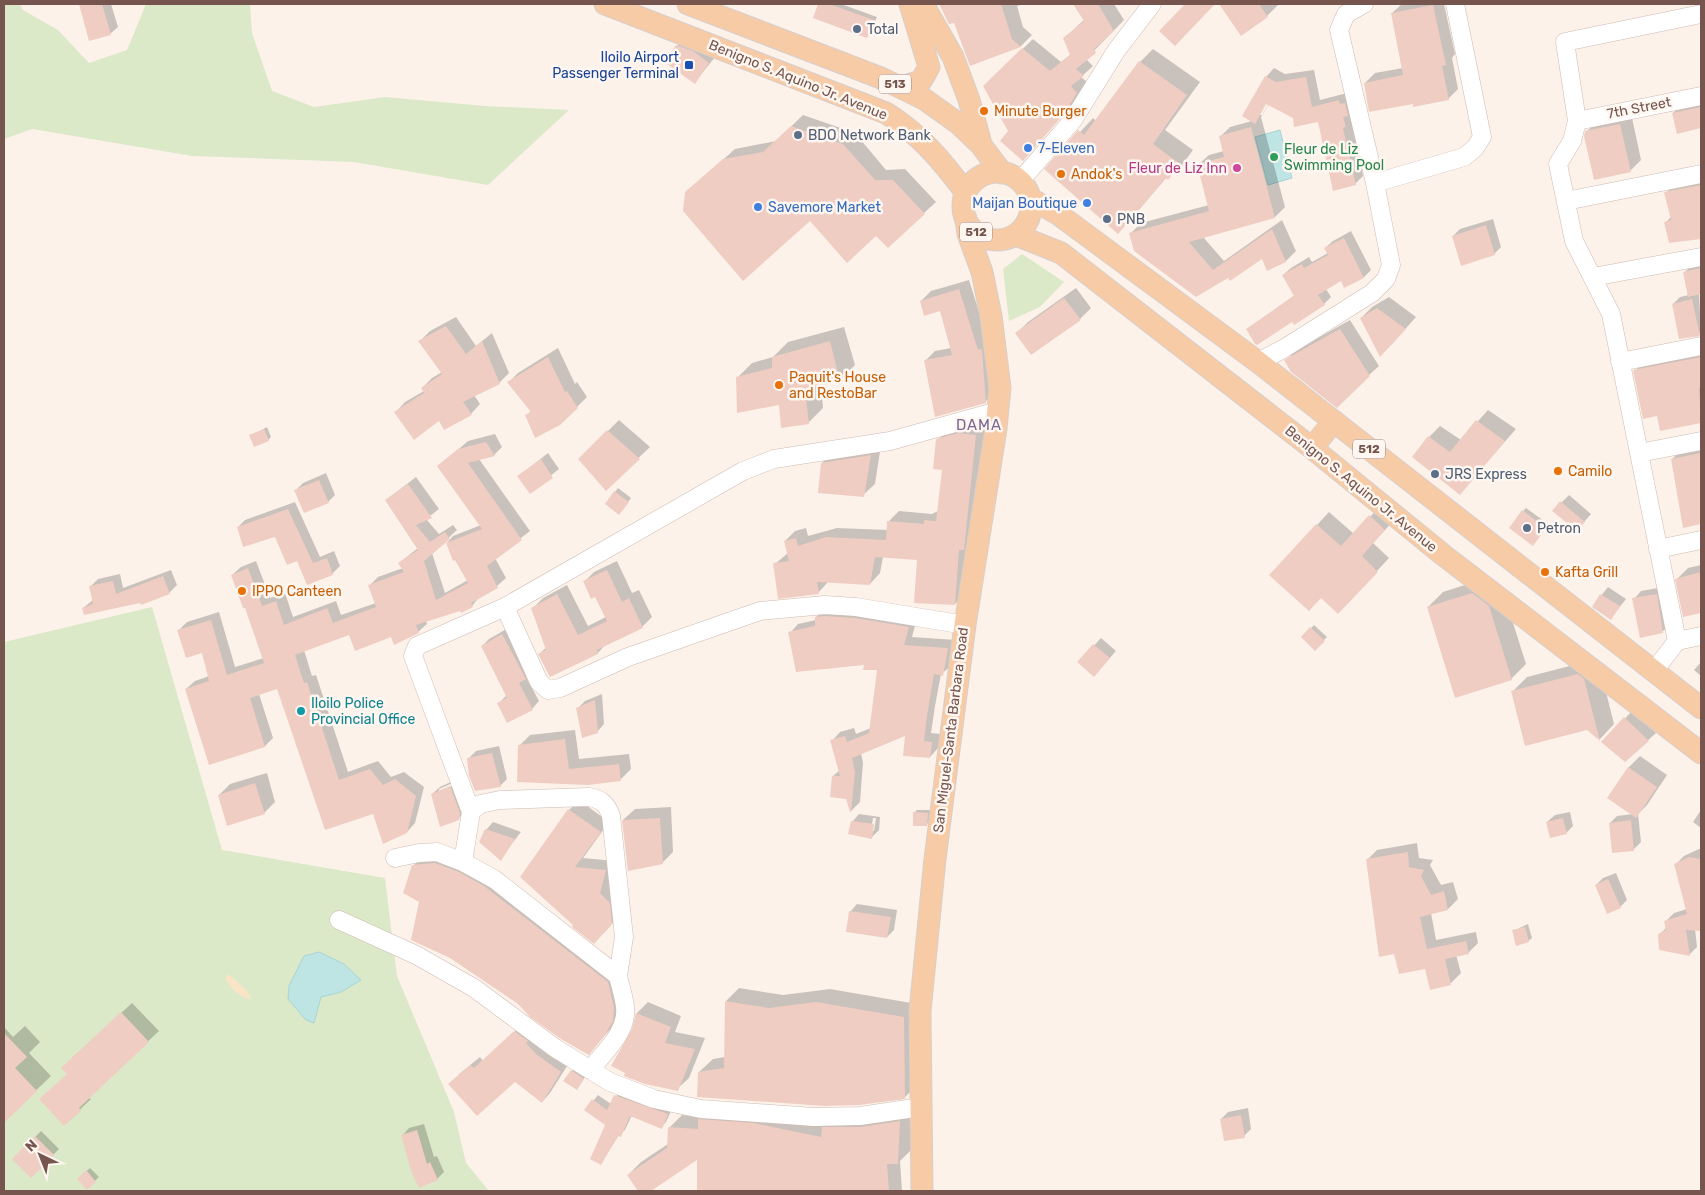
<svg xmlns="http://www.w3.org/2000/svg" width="1705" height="1195" viewBox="0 0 1705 1195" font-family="Rubik,sans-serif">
<rect width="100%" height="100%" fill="#fcf2ea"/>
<path fill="#dbe9c8" d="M4 4H20L23 10 58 30 89 63 127 50 146 4H250L252 33 272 91 314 107 385 97 485 106 569 110 488 185 354 162 192 156 32 129 4 139Z
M1022 254 1064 282 1040 307 1009 321 1003 269Z
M152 607 222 850 385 878 397 976 454 1112 466 1163 489 1191H4V642Z"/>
<path fill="#f9e5c6" d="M229 974 247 991 251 999C240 999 230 987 225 978Z"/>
<path fill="#bee5e4" stroke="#a5d6d6" d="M1280 130 1292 178 1268 185 1255 137Z
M319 952 344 964 361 980 341 992 321 997 314 1023 306 1020 288 999 289 986 304 956Z"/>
<path fill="#0003" fill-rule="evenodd" d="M83 4H111L118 27 110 34 81 6Z
M819 4H841L877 17 870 34 867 37 814 18Z
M941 4H1024L1017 6 1023 27 1032 35 1021 46 971 65 955 21 949 22Z
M1074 4H1114L1124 20 1086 59 1093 66 1081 77 1087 82 1074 102 1023 159 1010 132 994 76 1033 39 1061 62 1071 54 1075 28 1084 20Z
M1220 4H1279L1267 16 1241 34Z
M1402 4H1444L1455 54 1452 58 1458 89 1448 99 1414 102 1365 83 1375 73 1403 68 1392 13Z
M684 38 716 56 694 83 677 46Z
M1153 49 1200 82 1165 130 1193 150 1182 165 1167 177 1131 219 1046 169 1093 118 1096 121 1140 62Z
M1274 68 1285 74 1314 70 1320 100 1347 93 1363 176 1355 184 1319 121 1294 118 1269 104 1261 117 1285 207 1275 217 1203 237 1224 261 1282 220 1296 251 1286 261 1262 257 1196 295 1131 233 1141 223 1209 205 1198 165 1209 155 1224 151 1220 137 1230 127 1252 121 1266 77ZM1268 98 1271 100 1262 115H1259Z
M1701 102V127L1677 132 1673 113 1680 106Z
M1631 113 1641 160 1630 171 1586 132 1598 121Z
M803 115 855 133 886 170 905 169 936 202 888 246 876 234 686 193 735 149 776 141Z
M1701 180V236L1670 242 1666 222 1671 217 1666 193 1673 185Z
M1493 219 1501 247 1494 254 1453 236 1460 229Z
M1351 231 1371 270 1364 277 1345 286 1341 279 1326 289 1331 297 1324 304 1293 320 1247 329 1295 295 1283 275 1291 268 1309 257 1312 262 1328 253 1325 248 1333 241Z
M1701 261V293H1699L1701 332 1699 334 1673 304 1680 297 1689 295 1684 273 1694 263Z
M969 280 988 341 995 392 985 402 925 361 935 351 951 348 941 310 921 301 931 291Z
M1076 288 1091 308 1080 319 1017 333 1028 322Z
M1389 297 1416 317 1391 345 1361 318 1372 307Z
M456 317 476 346 492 333 509 373 499 383 474 395 480 404 471 414 439 419 396 412 405 402 424 391 422 388 432 378 442 372 420 341 430 331Z
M1350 320 1379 366 1369 375 1286 361 1295 351Z
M844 327 855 365 840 380 821 384 823 408 808 423 737 378 752 363 773 357 788 342Z
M558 348 575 384 577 382 587 397 560 424 526 416 531 411 508 383 518 373Z
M1701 351V422L1661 430 1658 414 1635 371 1643 362Z
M1488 410 1516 429 1460 493 1429 437 1440 426 1461 440Z
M619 420 650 447 606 489 580 459Z
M969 424 986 425 965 594 955 604 918 559 883 557 880 573 870 584 828 582 818 593 775 564 788 553 785 541 795 531 806 528 808 536 837 528 888 530 889 521 899 511 932 514 938 511 944 469 938 440 948 429Z
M267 427 271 437 268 440 251 436Z
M495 434 502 447 494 455 479 459 530 531 495 558 506 578 497 586 480 596 472 606 426 621 427 624 418 632 392 635 350 633 304 650 312 676 316 675 348 772 378 761 391 777 404 772 424 787 415 823 407 832 374 812 326 828 278 687 259 694 273 738 265 746 210 764 186 689 195 681 209 676 202 652 179 630 187 622 219 612 235 667 264 658 246 606 232 575 241 567 256 561 270 598 285 593 293 617 336 601 341 615 376 603 369 586 378 577 403 568 399 563 418 548 386 500 416 477 439 509 426 519 439 534 453 525 457 530 432 553 445 593 468 580 447 543 453 536 481 525 438 467 468 441Z
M881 445 875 484 863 495 822 463 833 452Z
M1701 445V523L1684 526 1672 459 1682 450Z
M548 453 559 469 530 492 519 476Z
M326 473 335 495 328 502 296 490 303 483Z
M618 488 631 498 622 510 606 504Z
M1569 495 1591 514 1584 522 1554 510Z
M295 502 320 557 334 551 340 566 332 574 298 559 275 535 238 527 245 520Z
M1382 504 1397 517 1373 543 1389 558 1350 600 1322 597 1271 575 1329 512 1354 534Z
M1526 508 1548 524 1536 541 1523 511Z
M617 561 632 593 639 590 652 617 642 627 605 645 598 653 550 675 539 654 547 647 533 608 543 598 567 585 588 626 606 617 596 595 584 582 594 572Z
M1701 565V611L1684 616 1677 579 1688 568Z
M171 570 177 585 169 593 83 608 93 600 91 586 98 579 120 574 123 588Z
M1487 578 1503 591 1526 664 1511 679 1428 607 1443 592Z
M1608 587 1626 599 1611 618 1593 606Z
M1664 587 1670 625 1662 632 1634 599 1641 591Z
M825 609 917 618 912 637 956 640 951 666 941 674 935 706 931 733 940 734 938 748 930 757 907 734 861 753 863 763 860 802 851 811 847 797 833 776 840 770 832 741 840 732 854 728 856 734 871 728 878 668 790 633 798 624 816 620V617Z
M1314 625 1327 637 1315 649 1303 637Z
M510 627 532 671 526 677 539 701 532 709 499 703 507 695 482 646 489 639Z
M1101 638 1116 651 1101 668 1079 662Z
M1593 660 1599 664 1614 724 1600 739 1588 729 1512 692 1527 677Z
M1701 662V676L1694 670Z
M602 694 604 724 597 732 578 708 585 701Z
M1632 711 1656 733 1625 761 1603 742Z
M575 730 579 759 629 754 631 769 620 780 588 783 519 746 530 735Z
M499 746 507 779 500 786 468 759 476 751Z
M1640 756 1667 775 1647 805 1638 814 1641 842 1633 850 1610 823 1617 816 1633 814 1608 798 1629 767Z
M267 773 275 802 264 813 219 795 230 784Z
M457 779 466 811 458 819 432 794 440 787ZM455 782 456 784 439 792V789Z
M579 800 609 822 583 858 615 861 609 883 619 894 621 914 604 933 575 925 522 877 569 810Z
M671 807 673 852 662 863 623 820 635 809Z
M917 810H931L929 822 926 825 914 813Z
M1701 810V828L1693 822Z
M1570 812 1573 826 1566 833 1547 822 1555 815Z
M859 814 880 817 879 830 871 838 852 822ZM873 818H876L874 831H871Z
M493 822 521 832 500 859 486 830Z
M1417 843 1419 858 1433 860 1430 865 1441 885 1453 882 1458 899 1448 909 1431 913 1436 940 1476 932 1478 943 1468 953 1456 955 1461 973 1451 983 1426 967 1367 860 1377 850Z
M1699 849H1701V929H1695L1697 947 1689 955 1659 935 1667 927 1666 921 1674 913 1687 909 1676 864 1684 856Z
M446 853 618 972 624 1004 615 1024 588 1054 421 901 413 866 423 856Z
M1616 873 1627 900 1620 907 1596 885 1603 878Z
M857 904 897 910 894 930 887 937 850 912Z
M1528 924 1532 938 1528 941 1513 931Z
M739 988 783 995 830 989 917 1004 918 1084 905 1097 699 1072 713 1059 725 1057 726 1001Z
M648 1002 681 1016 675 1032 705 1038 689 1078 677 1089 634 1030 637 1013Z
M132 1003 159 1031 88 1097 91 1099 64 1125 68 1073 73 1057Z
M524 1023 569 1063 550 1093 542 1102 515 1080 458 1075 480 1057 483 1061Z
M25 1026 40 1042 29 1053 51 1076 4 1121V1027L13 1037Z
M575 1068 586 1075 580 1085 572 1071Z
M620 1091 672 1109 666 1122 661 1127 632 1115 625 1130 619 1135 601 1163 607 1124 586 1110 598 1095 611 1104Z
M1248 1108 1251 1129 1244 1136 1221 1119 1228 1112Z
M912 1109 910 1151 900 1161 902 1191H698V1158L649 1191H639L628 1175 641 1162 668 1144 669 1128 682 1115 702 1117Z
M424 1124 434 1157 437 1156 444 1172 437 1179 402 1136 409 1128Z
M41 1131 59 1149 31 1177 14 1159Z
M90 1168 99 1177 87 1188 78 1179Z"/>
<path fill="#f0cdc2" d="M79 4H102L111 35 89 41Z
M818 4H829L874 20 867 38 813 18Z
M939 4H1001L1012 39 1021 47 970 66 954 23 949 24Z
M1073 4H1098L1114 31 1094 49 1096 53 1076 69 1084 76 1071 86 1077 93 1064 114 1023 161 1000 141 1008 131 983 86 1022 48 1050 71 1070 55 1063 38 1084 21Z
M1185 4H1215L1175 46 1159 31Z
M1219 4H1259L1268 17 1241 36Z
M1433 5 1446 65 1442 66 1449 100 1413 107V104L1369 112 1364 83 1403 75 1391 13Z
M676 45 693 51 709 63 695 84 664 62Z
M1139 61 1187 95 1153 144 1180 164 1168 180 1166 178 1118 234 1044 169 1078 130 1084 135Z
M1265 76 1276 82 1306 77 1312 107 1339 100 1340 104 1345 103 1348 116 1343 117 1346 127 1343 128 1356 185 1333 191 1318 122 1294 127 1293 118 1266 104 1255 124 1242 116Z
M1701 107V128L1677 134 1672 113Z
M1620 124 1631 172 1594 180 1584 136 1585 131Z
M791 126 843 144 875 180H893L925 214 888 248 876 236 847 263 810 221 743 281 683 211 685 192 723 159 763 152Z
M1251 127 1275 218 1189 242 1213 270 1272 229 1286 262 1267 271 1262 259 1230 281 1228 278 1196 297 1134 251 1129 233 1209 211 1197 164 1224 157 1219 136Z
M1701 185V239L1669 243 1664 222 1671 220 1664 192Z
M1486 225 1495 255 1461 266 1452 236Z
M1344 238 1364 278 1344 288 1341 281 1318 295 1325 305 1294 325 1292 322 1257 345 1255 344 1246 329 1294 296 1282 275 1302 264 1304 268 1328 255 1324 248Z
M1701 268V294L1688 297 1683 272Z
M959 289 978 350 982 349 986 403 935 417 924 360 952 355 940 311 924 316 920 301Z
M1064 298 1081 320 1031 355 1015 333Z
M1692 299 1700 336 1679 339 1672 304Z
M1377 308 1406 329 1380 357 1360 318Z
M446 326 466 354 482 341 500 384 463 402 472 415 444 430 439 421 414 440 394 412 424 393 421 388 442 374 418 341Z
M1340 329 1370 376 1337 408 1291 372 1284 360Z
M830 341 840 381 805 389 809 424 781 428 779 405 737 413 736 377 772 368V357Z
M548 357 565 392 567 391 578 408 560 425 535 438 525 415 531 412 507 382Z
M1701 357V388H1699L1701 423 1660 431 1657 416 1643 419 1633 370Z
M1476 420 1505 441 1460 495 1412 457 1428 436 1450 452Z
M264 429 269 441 254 447 249 435Z
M607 430 640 459 606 491 578 459Z
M958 433 976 435 964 550H959L955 605 914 603 917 560 875 557 870 585 817 582 819 594 778 599 773 563 789 561 784 541 796 538 798 546 826 537 886 540 887 521 924 524V520L936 521 942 470 933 469 936 439Z
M486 442 495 456 468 463 522 540 487 566 498 588 471 603 473 607 461 613 460 611 416 625 419 633 394 645 391 637 355 651 349 635 295 655 304 683 307 682 339 780 370 769 383 785 395 779 416 796 407 833 383 844 373 814 325 830 277 689 250 698 265 747 209 765 185 689 209 681 202 653 186 658 177 630 211 620 227 675 264 663 245 608H243L231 575 248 568 262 606 276 601 284 625 327 608 333 623 376 607 368 585 404 572 398 563 418 550 385 500 408 484 432 518 416 525 430 542 445 532 450 539 424 561 436 600 468 583 455 560 453 561 446 543 482 529 437 466 458 449Z
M1701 453V524L1683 528 1671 459Z
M871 455 864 497 818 493 821 463Z
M541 459 553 478 530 494 517 476Z
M319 480 329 503 304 513 294 490Z
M614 491 629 502 619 515 605 504Z
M1560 501 1585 522 1577 531 1552 511Z
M288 509 313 563 327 558 333 575 307 585 297 561 287 565 275 537 243 547 237 527Z
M1522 510 1546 528 1533 546 1509 528Z
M1369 515 1385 530 1362 556 1378 572 1338 614 1321 598 1309 611 1269 575 1316 524 1341 546Z
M607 570 622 602 629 598 643 628 597 650 598 654 550 677 538 654 546 650 531 608 557 594 578 635 607 621 595 597 591 599 583 581Z
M1701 572V613L1683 617 1675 579Z
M163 576 170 594 141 605 140 603 84 615 82 608 93 604 89 586 113 581 116 594Z
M1472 593 1489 606 1512 680 1455 698 1427 607Z
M1600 594 1620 606 1611 620 1592 607Z
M1657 594 1663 633 1640 638 1632 598Z
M825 616 855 618 909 627 904 645 948 648 943 676 934 674 927 716 924 741 932 742 930 758 903 756 905 736 852 758 855 772 851 812H850L846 799 830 797 832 776H840L830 740 845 736 847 742 869 733 877 670H863L864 665 796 672 788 632 815 626V617Z
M1310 627 1325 641 1315 651 1301 637Z
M502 634 526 679 519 683 533 710 507 723 497 703 507 698 481 646Z
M1093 644 1110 658 1094 677 1077 662Z
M1578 674 1584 679 1600 741 1587 730 1525 746 1511 691Z
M595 700 598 733 582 738 576 708Z
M1624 717 1649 741 1625 762 1601 742Z
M565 739 569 769 619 764 621 781 588 785 517 782 518 745Z
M492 753 501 787 475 791 469 776 467 758Z
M1628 767 1657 787 1636 818 1607 798Z
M255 783 265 814 227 826 218 795Z
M450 786 460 813 459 820 440 827 431 794Z
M568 809 601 832 575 867 606 870 600 893 610 903 612 924 594 944 572 927 573 925 520 877Z
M913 812 928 813 927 826H913Z
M660 818 663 864 628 871 622 820Z
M1563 818 1567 834 1550 838 1546 822Z
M1631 820 1634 851 1612 853 1609 823Z
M851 821 874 824 872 839 848 834Z
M485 829 515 839 501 861 479 842Z
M1408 852 1409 867 1424 870 1421 876 1431 895 1444 891 1448 910 1420 917 1427 949 1466 941 1469 954 1445 959 1451 985 1430 990 1425 969 1399 974 1394 954 1379 957 1366 859Z
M1689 857 1701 859V931L1686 930 1690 956 1659 950 1658 934 1666 930 1664 921 1687 914 1674 864Z
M435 863 459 872 484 886 608 982 614 1008 613 1021 605 1035 589 1055 561 1039 530 1017 518 1004 450 958 411 940 419 902 403 893 412 865Z
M1608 879 1621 908 1607 914 1595 885Z
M849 911 891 917 887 938 846 932Z
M1525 927 1529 942 1516 946 1512 930Z
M725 1001 769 1008 816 1002 904 1017 905 1099 859 1105 824 1106 697 1097 698 1072 724 1068Z
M121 1012 149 1042 79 1108 81 1111 64 1126 39 1099 67 1074 61 1068Z
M636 1013 671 1027 665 1043 695 1049 678 1091 645 1084 624 1076 625 1073 611 1066 632 1029Z
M514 1031 528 1041 526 1043 536 1054 561 1072 542 1103 515 1082 477 1116 448 1084 470 1065 474 1068Z
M4 1033 27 1057 15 1068 37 1091 4 1123Z
M571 1070 584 1079 577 1090 563 1081Z
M614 1095 668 1114 662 1129 630 1116 621 1137 618 1136 601 1165 590 1159 605 1125 584 1110 592 1099 607 1110Z
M1241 1115 1245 1138 1224 1141 1220 1119Z
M698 1119 753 1123 821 1137 822 1127H861L900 1121 898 1164H887L889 1191H697V1160L651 1191H638L627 1175 667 1148 668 1127 698 1129Z
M417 1130 427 1164 430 1162 438 1180 419 1188 411 1171 401 1135Z
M35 1136 54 1155 31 1178 12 1159Z
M86 1170 96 1182 87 1190 77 1179Z"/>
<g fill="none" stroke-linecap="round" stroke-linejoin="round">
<g stroke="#cfbab2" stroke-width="19">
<path id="minor" d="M1577 121 1701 96
M1020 181 1073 120 1116 51 1152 4
M1375 183 1464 157 1475 148 1482 137 1455 4
M1566 201 1701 174
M1593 277 1701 257
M1258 362 1283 349 1372 293 1386 279 1391 265 1375 183 1339 30 1346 14 1364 4
M1620 362 1701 346
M1639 453 1701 441
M1658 549 1701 540
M505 607 539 682 548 690 560 688 628 657 760 611 825 605 856 607 965 625
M1677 641 1701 636
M1654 671 1677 641 1611 314 1574 241 1558 164 1572 141 1577 121 1565 42 1701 14
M471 812 480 804 500 800 589 797C601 799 607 804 611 816L624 937 618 976
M395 858 419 853 437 852 463 862 494 879 618 976C620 986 624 996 625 1007 628 1032 604 1052 590 1070
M463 862 471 812 413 656 417 646 505 607 743 471 774 459 890 441 998 411
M339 920 416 955 474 988 555 1048 610 1082 654 1099 701 1109 814 1117 860 1116 921 1107"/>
</g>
<g stroke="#d8cfcd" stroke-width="23">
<path id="major" d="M605 4 886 113C920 134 943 162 966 193
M688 4 881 78 924 99 959 124 981 145 1002 173
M923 4 953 57 969 100 981 144
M901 87 921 81 929 67 910 4
M963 206a34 34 0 1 1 68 0a34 34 0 1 1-68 0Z
M1031 199 1058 214 1258 362 1701 708
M1016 235 1061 253 1312 448 1442 554 1701 753
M1312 448 1334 421
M922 1191 920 1011 935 859 965 625 996 429 1000 388 991 316 982 272 968 234 966 219"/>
</g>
<use href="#minor" stroke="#fff" stroke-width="18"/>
<use href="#major" stroke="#f6cba6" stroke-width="21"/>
</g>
<g fill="#5c6f8a" stroke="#fef6f0" stroke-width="2">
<circle cx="857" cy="29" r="5"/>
<circle cx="798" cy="135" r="5"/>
<circle cx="1107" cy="219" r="5"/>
<circle cx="1435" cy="474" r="5"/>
<circle cx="1527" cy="528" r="5"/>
</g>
<rect fill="#1a4fb4" stroke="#fef6f0" stroke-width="2" x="684" y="60" width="10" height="10" rx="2.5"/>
<g fill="#e8710a" stroke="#fef6f0" stroke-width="2">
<circle cx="984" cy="111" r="5"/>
<circle cx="1061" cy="174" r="5"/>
<circle cx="779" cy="385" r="5"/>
<circle cx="1558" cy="471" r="5"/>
<circle cx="1545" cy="572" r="5"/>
<circle cx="242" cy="591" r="5"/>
</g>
<g fill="#3f7fe0" stroke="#fef6f0" stroke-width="2">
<circle cx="1028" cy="148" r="5"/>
<circle cx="1087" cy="203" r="5"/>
<circle cx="758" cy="207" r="5"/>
</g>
<circle fill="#2e9e5b" stroke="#fef6f0" stroke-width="2" cx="1274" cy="157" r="5"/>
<circle fill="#d1479c" stroke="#fef6f0" stroke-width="2" cx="1237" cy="168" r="5"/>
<circle fill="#0f9aa8" stroke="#fef6f0" stroke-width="2" cx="301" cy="711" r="5"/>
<g text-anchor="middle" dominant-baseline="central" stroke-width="5" stroke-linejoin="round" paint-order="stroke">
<g fill="#fef6f0" stroke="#9e857f" stroke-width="1">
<rect x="879" y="74.5" width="32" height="19" rx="4"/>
<rect x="960" y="222.5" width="32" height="19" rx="4"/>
<rect x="1353" y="439.5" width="32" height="19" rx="4"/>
</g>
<g font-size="12" font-weight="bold" fill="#75554e">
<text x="895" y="84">513</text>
<text x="976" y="232">512</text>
<text x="1369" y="449">512</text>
</g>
<g font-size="14" fill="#4e5e75" stroke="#fef6f0" text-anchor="start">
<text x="867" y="29">Total</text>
<text x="808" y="135">BDO Network Bank</text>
<text x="1117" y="219">PNB</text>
<text x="1445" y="474">JRS Express</text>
<text x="1537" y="528">Petron</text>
</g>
<g font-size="14" fill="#164399" stroke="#fef6f0" text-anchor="end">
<text x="679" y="57">Iloilo Airport<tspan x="679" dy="16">Passenger Terminal</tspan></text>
</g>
<g font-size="14" fill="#75554e" stroke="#fef6f0">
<text transform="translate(798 80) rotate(22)">Benigno S. Aquino Jr. Avenue</text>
<text transform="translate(1639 108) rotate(-11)">7th Street</text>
<text transform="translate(1361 489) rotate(39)">Benigno S. Aquino Jr. Avenue</text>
<text transform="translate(951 730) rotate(-83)">San Miguel-Santa Barbara Road</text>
</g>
<g font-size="14" fill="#c56008" stroke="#fef6f0" text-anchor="start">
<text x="994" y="111">Minute Burger</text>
<text x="1071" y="174">Andok's</text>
<text x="789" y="377">Paquit's House<tspan x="789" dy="16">and RestoBar</tspan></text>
<text x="1568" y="471">Camilo</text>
<text x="1555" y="572">Kafta Grill</text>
<text x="252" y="591">IPPO Canteen</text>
</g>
<g font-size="14" fill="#366cbe" stroke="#fef6f0" text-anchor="start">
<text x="1038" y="148">7-Eleven</text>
<text x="1077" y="203" text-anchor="end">Maijan Boutique</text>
<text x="768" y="207">Savemore Market</text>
</g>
<g font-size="14" fill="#27864d" stroke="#fef6f0" text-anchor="start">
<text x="1284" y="149">Fleur de Liz<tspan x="1284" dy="16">Swimming Pool</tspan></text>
</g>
<g font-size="14" fill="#b23c85" stroke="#fef6f0" text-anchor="end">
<text x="1227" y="168">Fleur de Liz Inn</text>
</g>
<g font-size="14" fill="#0d838f" stroke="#fef6f0" text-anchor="start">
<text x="311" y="703">Iloilo Police<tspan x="311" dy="16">Provincial Office</tspan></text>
</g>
<g font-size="15" letter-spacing="1" fill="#7b6691" stroke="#fef6f0">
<text x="979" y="425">DAMA</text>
</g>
</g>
<rect width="1705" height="1195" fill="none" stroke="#75554e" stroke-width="10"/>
<g transform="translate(40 1155) rotate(317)" stroke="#fef6f0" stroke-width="4" paint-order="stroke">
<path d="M0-4L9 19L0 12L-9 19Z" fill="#75554e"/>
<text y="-8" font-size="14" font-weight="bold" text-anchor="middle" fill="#75554e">N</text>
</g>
</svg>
